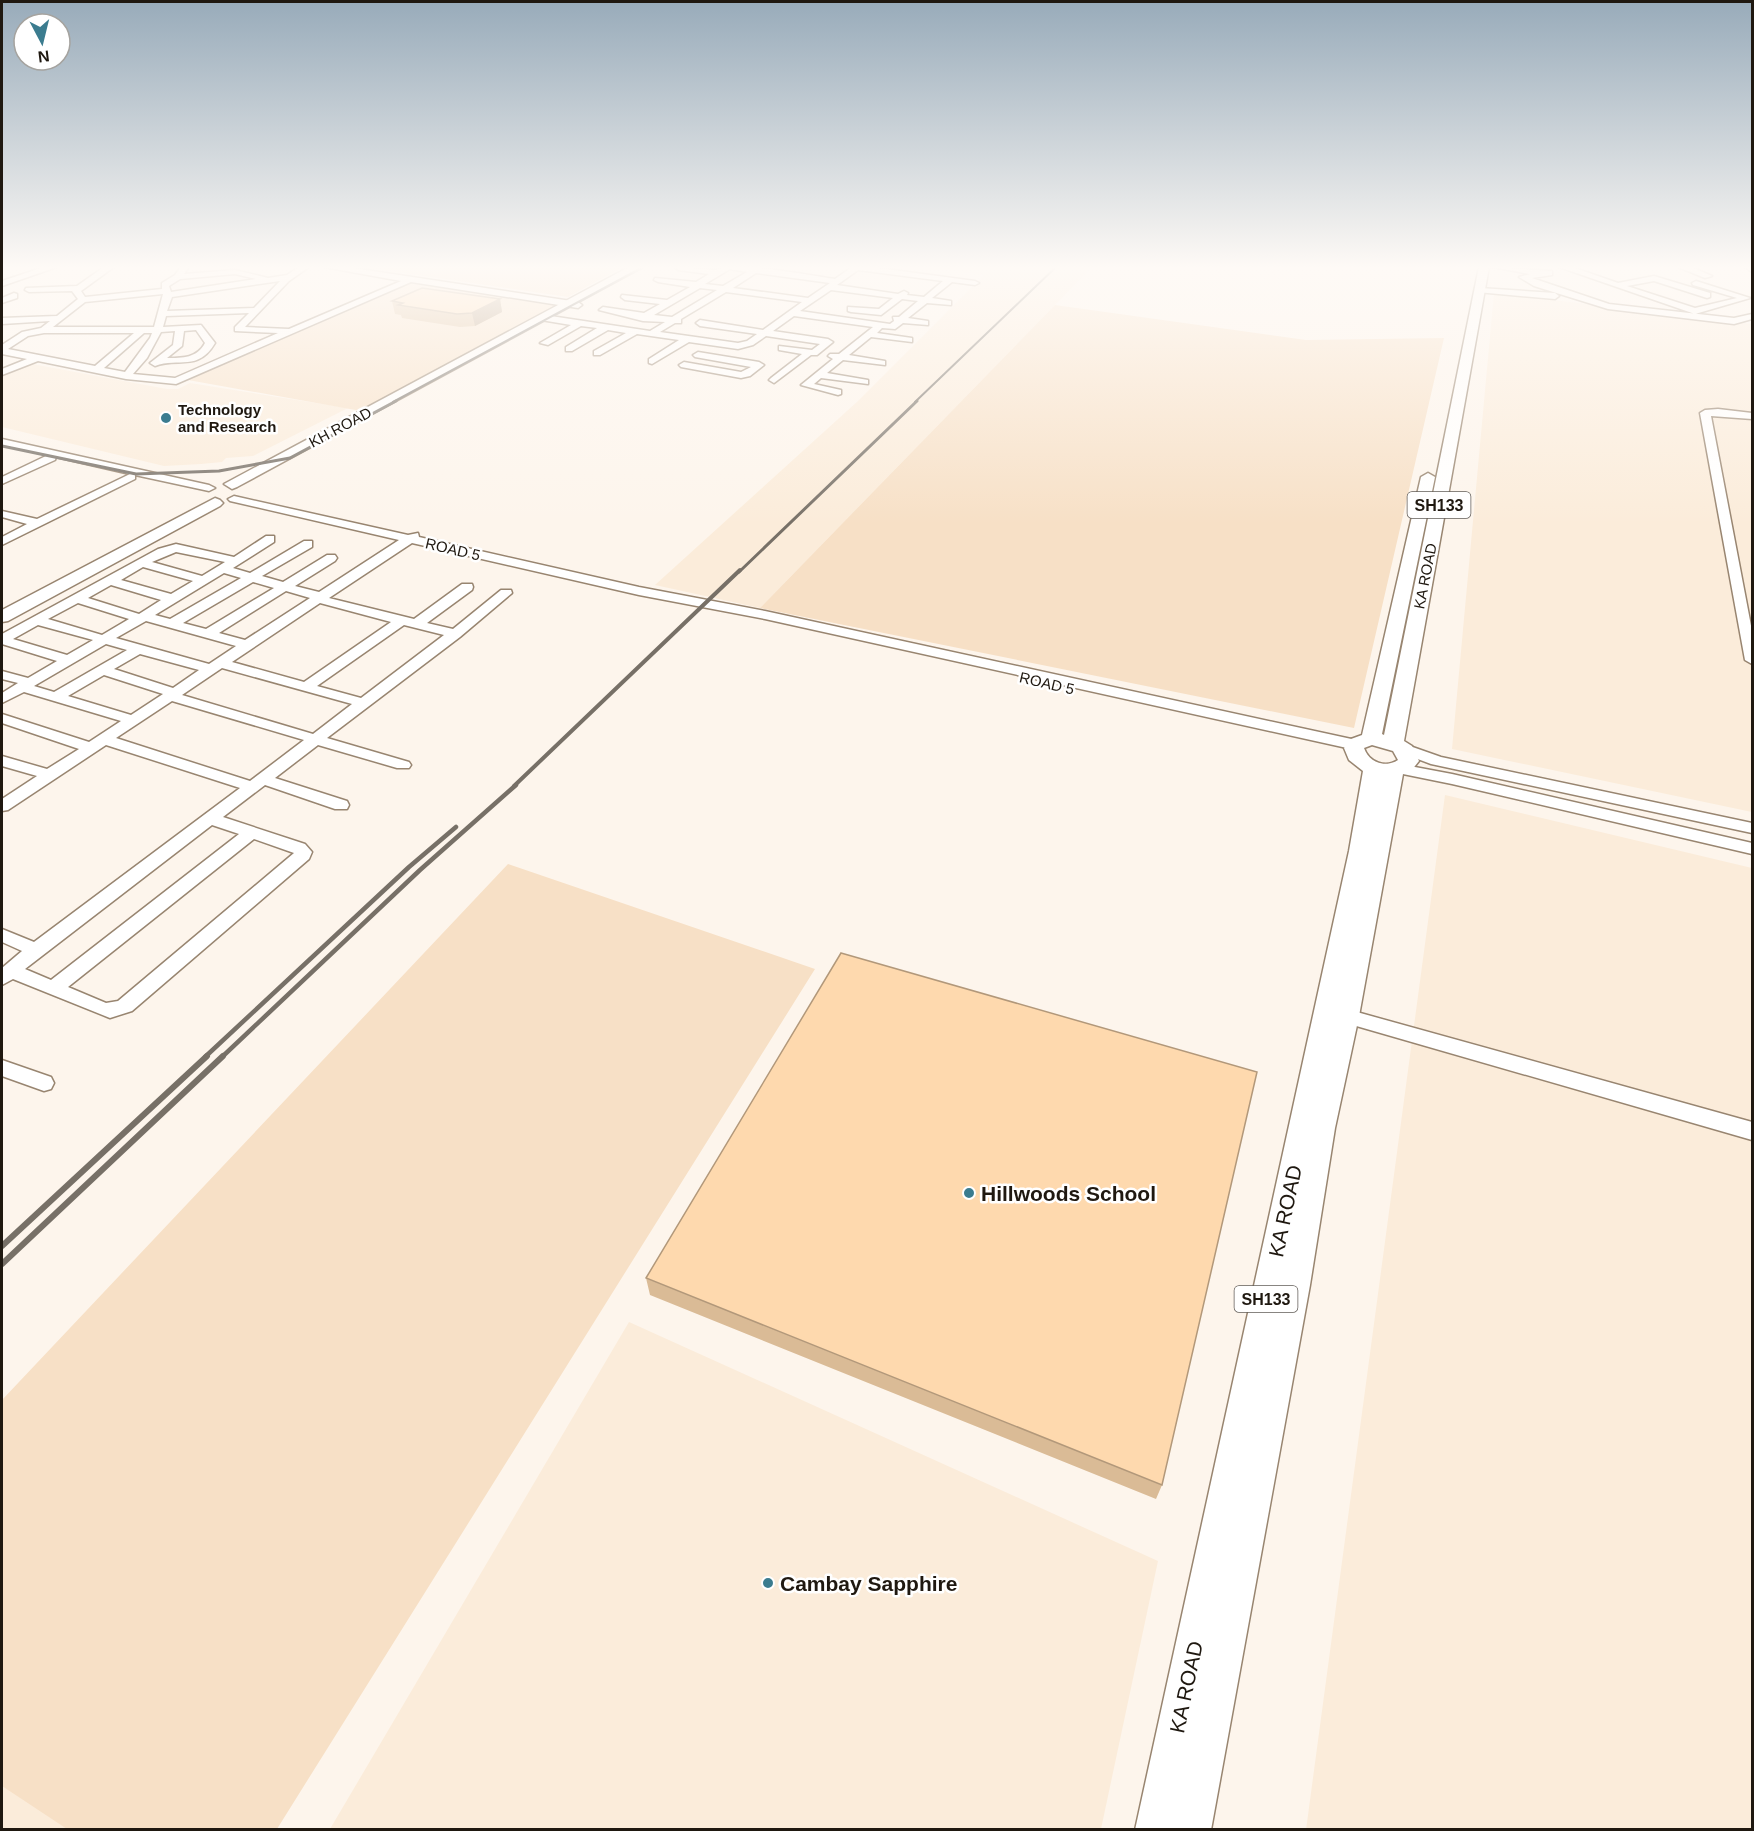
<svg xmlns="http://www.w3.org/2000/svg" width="1754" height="1831" viewBox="0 0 1754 1831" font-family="Arial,sans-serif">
<rect width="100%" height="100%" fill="#fdf5ec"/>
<path fill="#fbecda" d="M925 267H1092L760 608 655 585 858 401 984 275Z
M1494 293 1752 324V812L1452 749Z
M32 364 167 389H178L190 383 348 408 253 456 226 458 222 462 201 464 164 466 2 427V376Z
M1445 795 1752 868V1829L1306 1830Z
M629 1322 1158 1561 1101 1829H330Z
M2 1748 146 1829H2Z"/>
<path fill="#f7e0c6" d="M363 267H623L568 297Z
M417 280 566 302 361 411 188 380Z
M1055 305 1306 340 1444 338 1354 728 760 608Z
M508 864 815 969 277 1829H67L2 1786V1400Z"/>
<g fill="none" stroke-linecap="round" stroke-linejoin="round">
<g stroke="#988570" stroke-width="3">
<path id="minor" d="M44 267H57L2 286V281Z
M104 267H114L81 291 85 297 162 289V283L175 275 181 267H189L184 274 235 270 268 278 287 275 299 267H309L289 281 245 327 289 329 401 281 324 267H346L578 302 582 305 578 308 411 282 176 384 126 379 38 361 2 375V369L27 359 2 354V345L22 332 41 328 50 321 2 324V318L57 316 78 299 72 291 29 292 25 290 26 288 77 286ZM235 274 256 279 171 292 169 286 180 279ZM280 281 254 308 167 311 172 297ZM163 294 154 327H53L85 302ZM249 313 235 327V331L278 333 175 378 133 374 147 358 161 332 175 331 173 345 150 363 155 366C179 357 198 372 215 343L201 325 163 327 166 316ZM196 330 205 343C197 358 183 358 167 358L182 346 184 331ZM44 333H134L95 366 8 349 28 336ZM144 333H152L150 338 125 372 104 368Z
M675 267 716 270C734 260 812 276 835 279L852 267H871L975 281 979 283 975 285 952 282 932 298 951 301V305L927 303 908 318 928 321V325L903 323 895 329 882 328 877 333 912 338V342L871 337 849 355 885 361V365L843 360 827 373 868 380V384L821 378 814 384 841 390V394L838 395 801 385 833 359 828 356 830 354H839L873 327 794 316 773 331 828 339 833 342 817 355H811L774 383 769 380 771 378 802 354 779 350V346L812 350 820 344 766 336 753 345 738 349 689 342 652 364 649 363V359L679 340 637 334 600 355H594V351L626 333 608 330 572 351H566V347L597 328 581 326 548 345 540 343 571 325 541 320V316L544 315 650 331 665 322 643 321 599 310 603 307 644 313 660 304 625 300 621 297 622 295 667 300 690 287 658 282 654 280 655 278 696 282 709 274 678 270ZM730 269 747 272 723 286 705 284ZM858 270 943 281 924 297 907 295 908 293 904 291 898 294 837 285ZM756 273 830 283 808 298 733 288ZM700 288 717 290 672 317 654 315ZM831 290 893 298 879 309 848 307V311L851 312 881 315 902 299 918 301 899 317H893L894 321 890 324 800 311ZM726 292 802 302 763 330 700 320 696 323 700 326 757 334 747 341 738 343 660 332 675 323H681V319Z
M1492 267 1552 271V275L1532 278 1609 304 1734 318 1752 314V319L1734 324 1608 309 1534 286 1519 277 1530 274Z
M1559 267H1572L1618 283 1654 276 1710 293V297L1707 298 1654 281 1627 286 1695 308 1737 298 1693 285 1692 283 1696 281 1750 298 1695 314Z
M1678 267H1691L1712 276 1705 278Z
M1745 267H1752V272Z
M1480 288 1555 293 1559 296 1555 299 1477 292V288Z
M14 293 17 294V298L2 303V298Z
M698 352 759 362 764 365 750 376 741 378 681 367 679 365 684 362 741 372 751 367 695 357 693 355Z
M1718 409 1752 413V419L1711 416 1752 631V664L1745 660 1700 413 1705 410Z
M2 439 209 485 215 488 209 491 135 475V479L2 545V537L27 524 2 517V511L37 519 130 474 56 457 55 460 2 484V477L48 455 2 445Z
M234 496 408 535 418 533 419 537 639 587 765 611 1356 740 1364 745 1356 750 765 619 639 595 412 543 329 598 414 619 462 584H472L473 587 472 590 427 623 453 629 501 590H511L512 593 460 637 327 738 409 762 411 765 409 768H397L318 745 275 778 347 801 349 805 347 809H335L265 785 223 817 305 844 312 852 309 859 132 1011 110 1018 13 979 2 985V968L22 951 2 942V929L34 942 240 788 106 745 8 810 2 811V799L37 776 2 766V756L47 769 79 749 2 723V714L89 742 121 721 24 692 2 703V693L18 683 2 679V671L28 678 57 661 2 644V634L158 549 176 544 234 557 266 536H274V542L233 568 250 573 304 541H312V547L262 576 283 582 327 555H335L337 558 335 561 295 586 319 592 399 540 230 501 228 499ZM176 552 225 562 202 576 152 562ZM143 567 193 581 171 594 121 580ZM224 573 241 578 170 619 155 615ZM253 582 274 588 206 629 183 623ZM111 585 161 600 139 614 88 598ZM286 591 310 598 245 640 219 633ZM78 603 129 619 102 635 48 619ZM320 603 391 622 304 682 232 662ZM146 621 236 646 209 664 116 638ZM38 625 93 640 67 655 13 639ZM404 625 444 635 361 698 317 686ZM106 644 127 650 54 692 34 686ZM140 654 199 670 173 688 114 669ZM222 668 352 704 313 734 182 695ZM104 675 163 694 131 715 68 696ZM172 701 304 740 250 781 116 738ZM212 825 239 834 51 980 25 969ZM254 839 294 853 118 1001 106 1003 68 987Z
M1404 744 1441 757 1752 823V833L1431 764 1399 752 1396 749Z
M1399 764 1452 774 1752 843V854L1452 784 1393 772 1391 769 1393 766Z
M1346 1009 1752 1122V1140L1339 1021 1336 1016 1339 1011Z
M2 1060 51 1077 54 1083 51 1089 44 1091 2 1076Z"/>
</g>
<g stroke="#988570" stroke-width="3">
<path id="major" d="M629 267H643L237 487 232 489 224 484Z
M1479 267H1489L1404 741 1412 746 1419 761 1411 771 1403 774 1359 1016 1335 1128 1310 1285 1211 1830H1135L1349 851 1363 771 1349 760 1344 748 1351 739 1362 735 1421 477 1428 473 1435 477 1382 734 1384 735ZM1372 745 1393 751 1398 760C1386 768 1369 763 1364 748Z
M215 498 220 500 223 503 220 506 8 621 2 622V610Z"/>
</g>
<use href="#minor" fill="#fff" fill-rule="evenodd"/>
<use href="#major" fill="#fff" fill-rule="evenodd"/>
<path stroke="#777067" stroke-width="2" d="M393 402 643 267
M915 402 1056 267"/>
<path stroke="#777067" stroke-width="3" d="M2 446 136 474 219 471 290 458 396 401
M739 572 917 401"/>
<path stroke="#777067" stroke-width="4" d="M514 786 740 570"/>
<path stroke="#777067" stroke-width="4.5" d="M205 1057 409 867 456 827
M222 1057 420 870 516 785"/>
<path stroke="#777067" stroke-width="6" d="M2 1246 207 1056
M2 1264 223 1056"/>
</g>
<path fill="#dabb96" d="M500 299 502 312 475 326 460 327 402 318 401 315 395 314 392 301Z
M646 1278 1162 1485 1156 1499 650 1295Z"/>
<path fill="#b2987a" d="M500 299 502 312 475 326 472 313Z"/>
<path fill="#fed9ae" stroke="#b2987a" stroke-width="1.5" d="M422 288 500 299 472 313 457 314 398 305 403 303 392 301Z
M841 953 1257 1072 1162 1485 646 1278Z"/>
<linearGradient id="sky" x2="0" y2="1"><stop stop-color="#98abba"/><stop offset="0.51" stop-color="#fefaf6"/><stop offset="1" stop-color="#fefaf6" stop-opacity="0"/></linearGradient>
<rect width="1754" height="524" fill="url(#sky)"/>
<g fill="#3b7c8f" stroke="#fff" stroke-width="2">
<circle cx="166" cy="418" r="6"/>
<circle cx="969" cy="1193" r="6"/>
<circle cx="768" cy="1583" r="6"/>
</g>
<g text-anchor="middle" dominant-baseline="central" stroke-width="5" stroke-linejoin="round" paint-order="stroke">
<g font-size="15" font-weight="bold" fill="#1f1810" stroke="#fff" text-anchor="start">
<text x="178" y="409">Technology<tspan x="178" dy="17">and Research</tspan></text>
</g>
<g font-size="15" fill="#1f1810" stroke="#fff">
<text transform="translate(340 427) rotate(-28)">KH ROAD</text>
<text transform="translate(453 549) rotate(13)">ROAD 5</text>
<text transform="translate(1425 576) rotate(-79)">KA ROAD</text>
<text transform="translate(1047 683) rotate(13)">ROAD 5</text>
</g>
<g fill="#fff" stroke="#625d58" stroke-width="1.5">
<rect x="1407.5" y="492" width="63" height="26" rx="4.5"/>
<rect x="1234.5" y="1286" width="63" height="26" rx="4.5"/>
</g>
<g font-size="16" font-weight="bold" fill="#1f1810">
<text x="1439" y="505">SH133</text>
<text x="1266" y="1299">SH133</text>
</g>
<g font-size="21" font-weight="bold" fill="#1f1810" stroke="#fff" text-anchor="start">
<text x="981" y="1193">Hillwoods School</text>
<text x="780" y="1583">Cambay Sapphire</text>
</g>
<g font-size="21" fill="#1f1810" stroke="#fff">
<text transform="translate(1285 1211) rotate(-78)">KA ROAD</text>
<text transform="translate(1186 1687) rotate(-78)">KA ROAD</text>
</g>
</g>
<rect width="1754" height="1831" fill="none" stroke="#1f1810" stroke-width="6"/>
<g transform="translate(42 42) rotate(173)"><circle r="28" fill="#ffffff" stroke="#a5a39f" stroke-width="1.5"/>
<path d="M0-4.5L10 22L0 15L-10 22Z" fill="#3b7c8f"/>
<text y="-9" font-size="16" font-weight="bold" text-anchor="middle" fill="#1f1810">N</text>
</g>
</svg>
